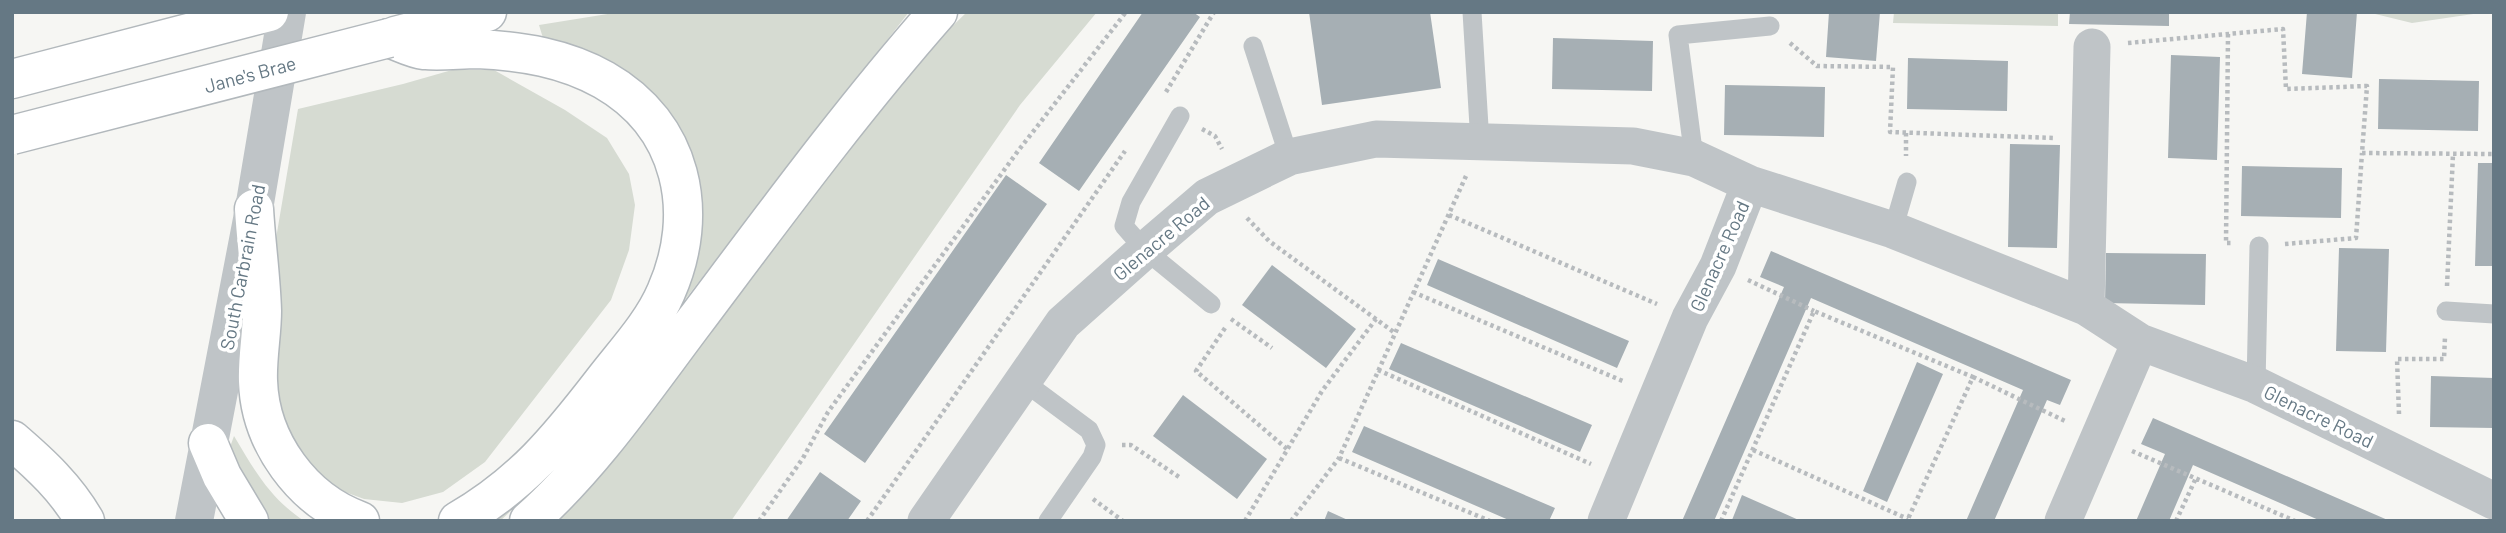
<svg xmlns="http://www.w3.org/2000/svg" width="2506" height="533" viewBox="0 0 2506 533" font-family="Barlow,sans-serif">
<rect width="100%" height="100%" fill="#f6f6f3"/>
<path fill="#d6dbd2" d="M620 12H909L546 478 500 521H484L665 300 667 142 546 48 539 25Z
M967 12H1097L1020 105 731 521H554L904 73Z
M1894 12H2058V26L1893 23Z
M2367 12H2487L2412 23Z
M452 70H494L565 110 607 138 629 174 635 205 629 250 611 300 485 462 443 492 402 503 364 499 326 485 286 444 264 309 298 109 403 84Z
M234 436C255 471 269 497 304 521H254L222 469Z"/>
<path fill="#a6afb4" d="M1143 12H1193L1200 17 1079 191 1039 163Z
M1309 12H1430L1441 88 1322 105Z
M1829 12H1880L1876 61 1826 57Z
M2070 12H2169V26L2069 24Z
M2307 12H2357L2352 78 2302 74Z
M1553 38 1653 41 1652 91 1552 89Z
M2171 55 2220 57 2217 160 2168 158Z
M1908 58 2008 61 2007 111 1907 109Z
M2379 79 2479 81 2478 131 2378 129Z
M1725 85 1825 87 1824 137 1724 135Z
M2010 144 2060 145 2057 248 2008 247Z
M2478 163H2494V266H2475Z
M2242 166 2342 168 2341 218 2241 216Z
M1006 175 1047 204 865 463 824 434Z
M2339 248 2389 249 2386 352 2336 351Z
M1771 251 2071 380 2060 405 2047 400 1994 521H1966L2023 390 1811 298 1714 521H1682L1784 287 1760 277Z
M2106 253 2206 254 2205 305 2105 303Z
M1438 259 1629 341 1617 368 1427 285Z
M1272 265 1356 329 1326 368 1242 305Z
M1401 343 1592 425 1580 452 1389 369Z
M1917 362 1943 374 1887 502 1863 491Z
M2431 376 2494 378V428L2430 427Z
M1183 395 1267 459 1237 499 1153 436Z
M2153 418 2390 521H2321L2193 465 2169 521H2136L2165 454 2141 444Z
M1364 426 1555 508 1549 521H1511L1352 452Z
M820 472 861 501 847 521H786Z
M1742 495 1801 521 1732 520Z
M1328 511 1350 521H1324Z"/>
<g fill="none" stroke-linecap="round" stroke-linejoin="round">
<g stroke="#b2b8bc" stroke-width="41">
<path id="secondary" d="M395 36 487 12
M389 38C400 42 413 49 424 50 441 52 460 49 477 49 522 51 565 58 604 80 683 125 701 213 666 292 652 325 624 354 602 383 558 440 522 484 458 521
M12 79 269 12
M254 209C256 243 261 277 262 311 262 334 257 358 258 381 260 442 302 500 360 521
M12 440C41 465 66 488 85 521
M208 443 222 476 249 521
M529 521C593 464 643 390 695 321 774 216 851 111 938 12"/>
</g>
<path stroke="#b7bbbe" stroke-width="4.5" stroke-dasharray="3.5 3.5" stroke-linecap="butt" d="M2228 34 2226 243H2231
M1790 43 1817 66 1893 67 1890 132 2053 138
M2128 43 2283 29 2286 89 2367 86 2362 153 2494 154
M1166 92 1214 12
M1202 129 1215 136 1222 149
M1906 133V156
M1449 215 1657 304
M1247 218 1269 241 1395 333
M2285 244 2356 238 2362 153
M1748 280 1814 311
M2447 286 2453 154
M1413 292 1625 382
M1231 319 1272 348
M1225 328 1196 371 1287 449
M1378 370 1591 464
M1973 377 2067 422
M2399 414 2397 359H2444L2445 337
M1122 445H1131L1179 477
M1753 450 1908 519
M2132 451 2295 521
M1339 458 1490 521
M1093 499 1123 521
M759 521 803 458 828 412 1018 151 1126 12
M867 521 1125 151
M1245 521 1322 391 1376 319
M1291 521 1339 458 1466 176
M1721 521 1814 311 1973 377 1907 521
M2176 521 2196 478"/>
<path stroke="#bfc4c7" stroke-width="19" d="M1472 12 1480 143
M1253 46 1289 157
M1180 116 1131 202 1124 226 1145 250 1211 304
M1694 158 1678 35 1770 26
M1893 230 1907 182
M2446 311 2494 314
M1023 381 1089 430 1096 445 1092 457 1048 521
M2256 385 2259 246"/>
<path stroke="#bfc4c7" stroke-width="37" d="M2086 307 2092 47
M926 521 1063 323 1145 250 1207 197 1289 157 1376 139 1633 146 1694 158 1750 184 1893 230 2086 307 2140 342 2256 385 2494 501
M1606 521 1690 318 1718 266 1750 184
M2063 521 2140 342"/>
<path stroke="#bfc4c7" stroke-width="38" d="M194 521 254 209 287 12"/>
<use href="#secondary" stroke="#fff" stroke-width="38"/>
<g stroke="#b2b8bc" stroke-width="41" stroke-linecap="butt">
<path id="secondary-bridge" d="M12 135 389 38"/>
</g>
<use href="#secondary-bridge" stroke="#fff" stroke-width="38"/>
</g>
<g text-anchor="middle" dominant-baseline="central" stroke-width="7" stroke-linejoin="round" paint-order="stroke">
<g font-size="19" fill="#657884" stroke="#fff">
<text transform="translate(250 74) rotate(-15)">Jane's Brae</text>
<text transform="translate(1161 238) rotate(-40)">Glenacre Road</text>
<text transform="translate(1719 256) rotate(-66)">Glenacre Road</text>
<text transform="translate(242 267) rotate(-79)">South Carbrain Road</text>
<text transform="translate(2319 416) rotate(26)">Glenacre Road</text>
</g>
</g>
<rect width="2506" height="533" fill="none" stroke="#657884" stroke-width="28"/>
</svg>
